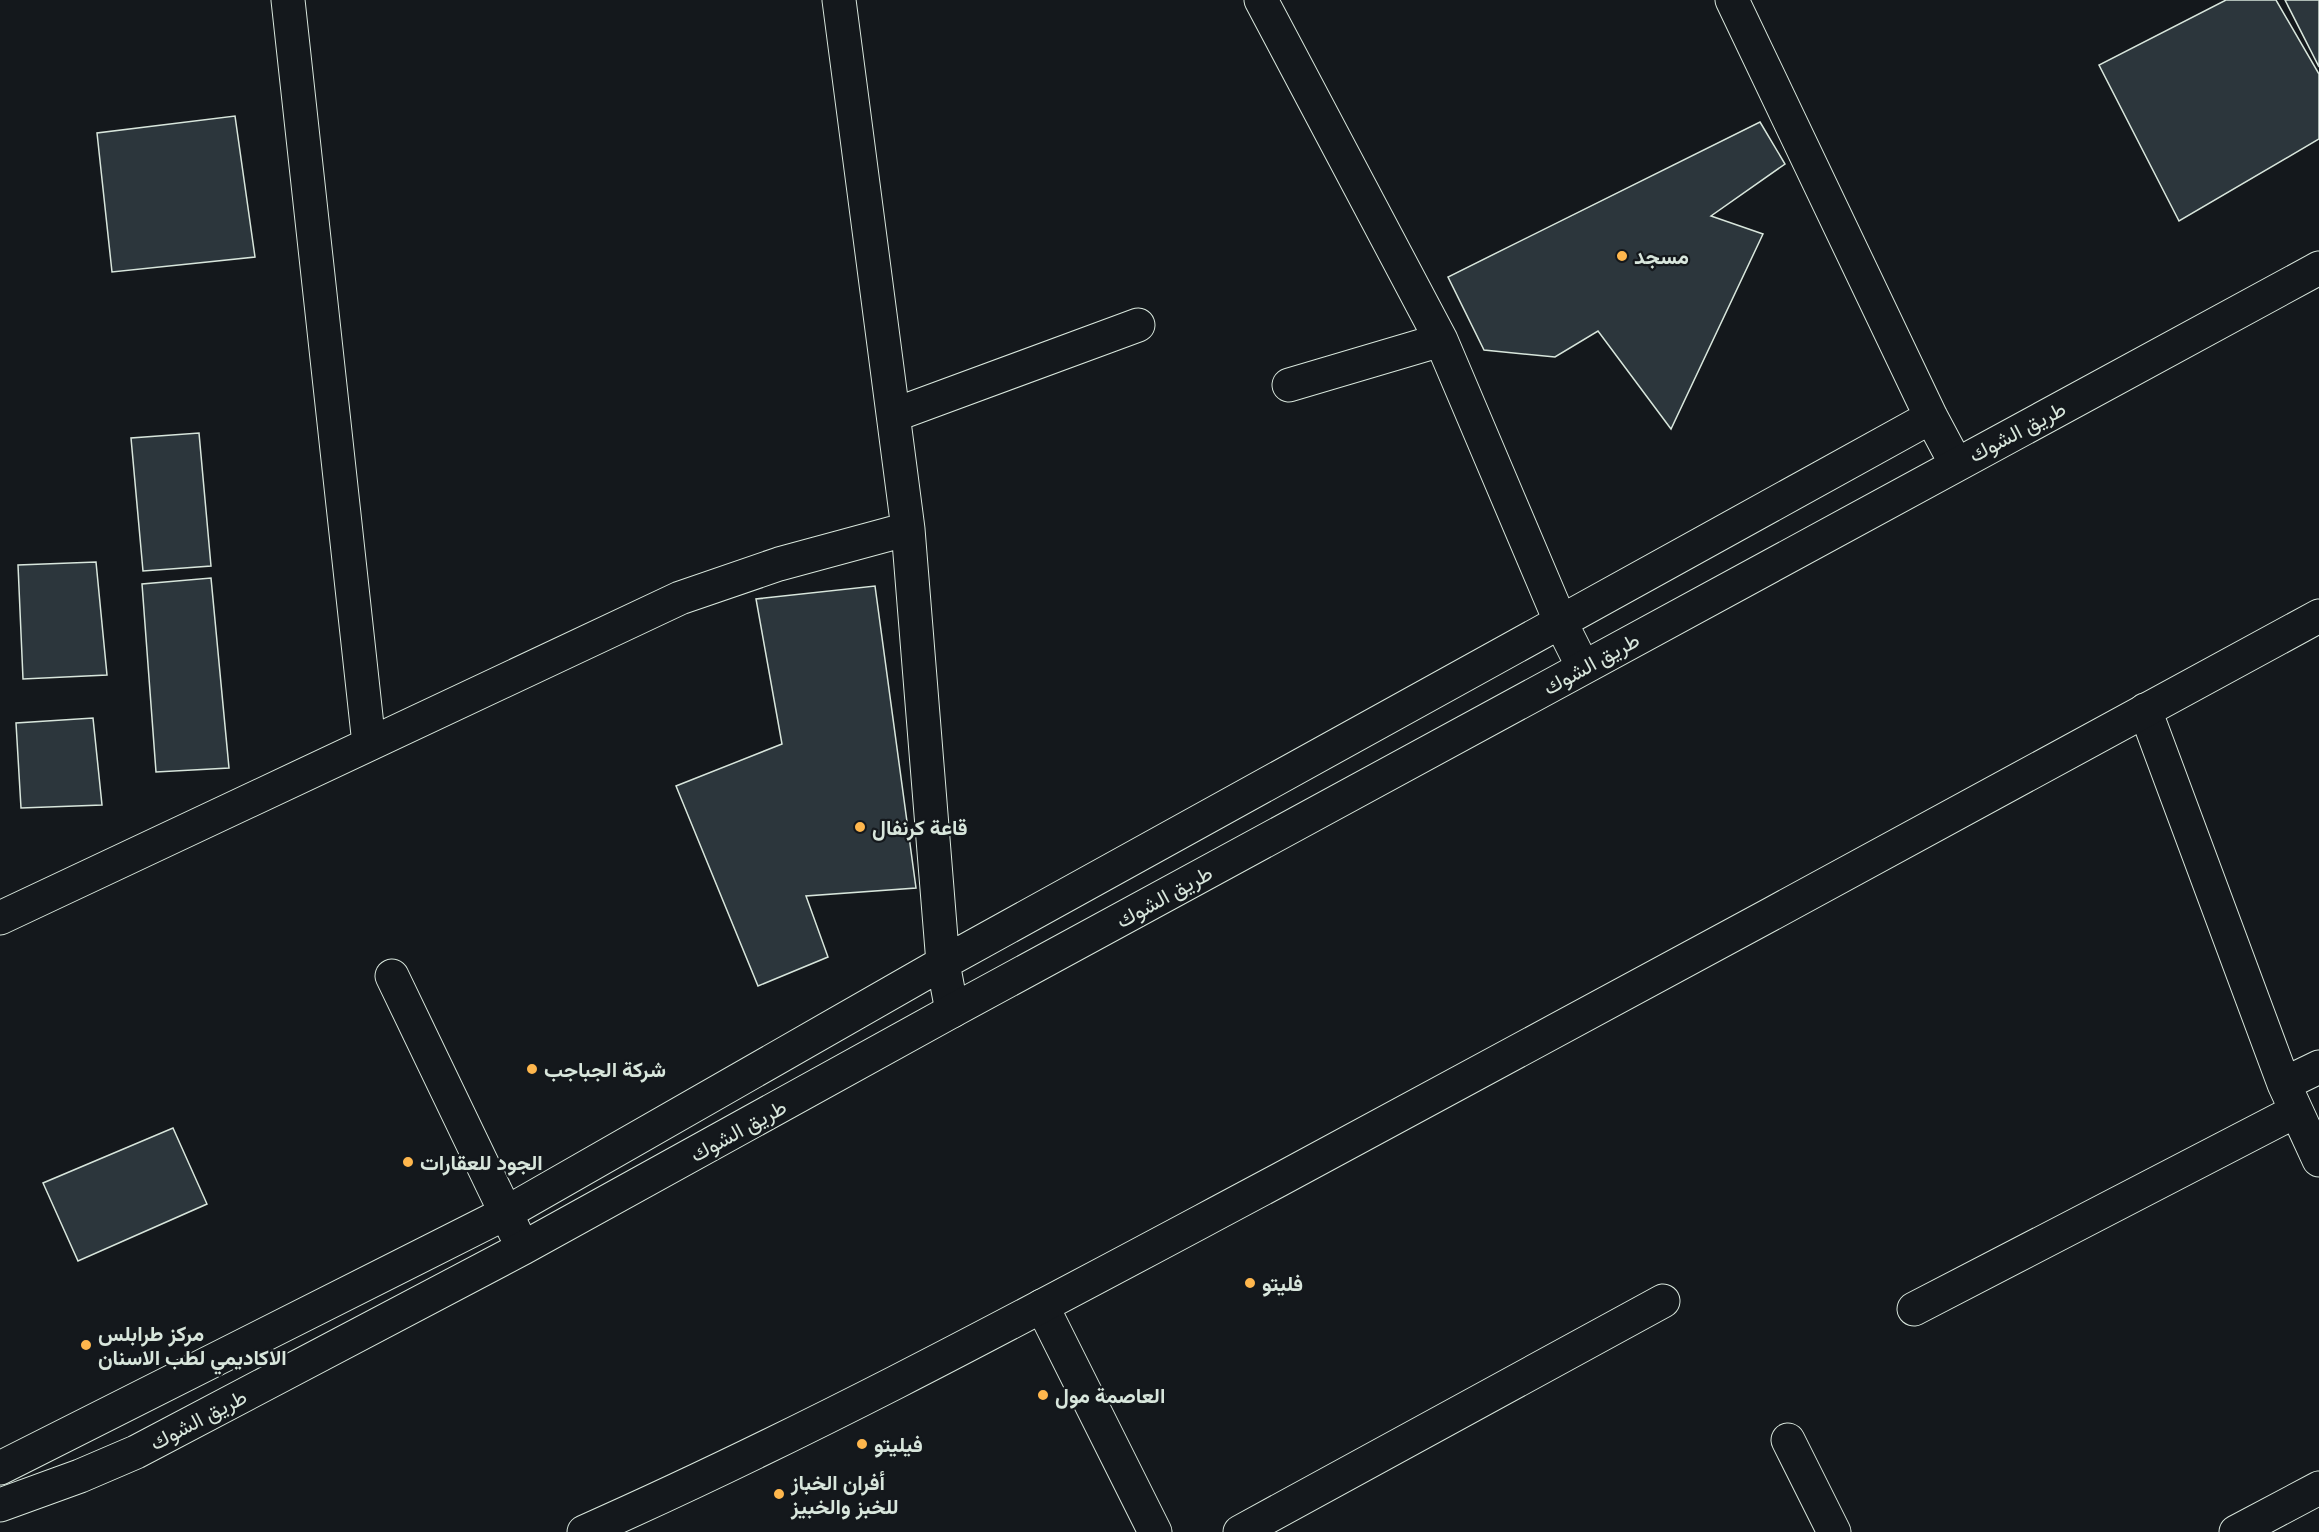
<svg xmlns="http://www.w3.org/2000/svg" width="2319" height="1532" viewBox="0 0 2319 1532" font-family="Ubuntu,Vazirmatn,sans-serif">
<rect width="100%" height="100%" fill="#14181c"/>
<path fill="#2c363c" stroke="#d8e6dc" stroke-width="1.5" d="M2226 0H2276L2319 74V139L2179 221 2099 65Z
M2285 0H2319V67Z
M235 116 255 257 112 272 97 133Z
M1760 122 1785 164 1711 216 1763 234 1671 429 1598 331 1555 357 1484 350 1448 277Z
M199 433 211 566 143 571 131 438Z
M96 562 107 675 23 679 18 565Z
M211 578 229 768 156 772 142 584Z
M875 586 916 888 806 896 828 957 758 986 676 786 782 744 756 599Z
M93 718 102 805 21 808 16 723Z
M173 1128 207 1204 78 1261 43 1183Z"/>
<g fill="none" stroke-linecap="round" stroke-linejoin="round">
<g stroke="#d8e6dc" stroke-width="35">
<path id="minor" d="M288 0 369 744
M839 0 908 529 943 963 952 1011
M1261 0 1441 340 1561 623 1583 667
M1732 0 1931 417 1956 464
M1289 385 1441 340
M894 415 1138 325
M2145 710 2284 1084 2319 1160
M0 918 680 598 779 564 908 529
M392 976 515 1232
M2284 1084 2319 1067
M1042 1306 1155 1532
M1914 1309 2296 1111
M1788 1440 1834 1532
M0 1468 506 1213 943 963 1931 417
M1240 1532 1663 1301
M2236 1532 2319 1488"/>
</g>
<g stroke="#d8e6dc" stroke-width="35">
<path id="major" d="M0 1505 80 1476 136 1452 523 1248 952 1011 2319 268
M584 1532C821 1427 1050 1302 1279 1180 1627 994 1972 804 2319 616"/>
</g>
<use href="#minor" stroke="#14181c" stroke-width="33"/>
<use href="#major" stroke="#14181c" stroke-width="33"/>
</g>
<g fill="#ffb74d" stroke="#14181c" stroke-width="2">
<circle cx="1622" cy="256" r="6"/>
<circle cx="860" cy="827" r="6"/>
<circle cx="532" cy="1069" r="6"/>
<circle cx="408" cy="1162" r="6"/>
<circle cx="1250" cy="1283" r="6"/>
<circle cx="86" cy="1345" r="6"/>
<circle cx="1043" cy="1395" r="6"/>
<circle cx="862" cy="1444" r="6"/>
<circle cx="779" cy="1494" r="6"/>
</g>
<g text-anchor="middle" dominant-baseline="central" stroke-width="4.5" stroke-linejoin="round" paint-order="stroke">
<g font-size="21" font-weight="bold" fill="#d8e6dc" stroke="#14181c" text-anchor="start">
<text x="1634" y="256">مسجد</text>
<text x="872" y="827">قاعة كرنفال</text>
<text x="544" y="1069">شركة الجباجب</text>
<text x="420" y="1162">الجود للعقارات</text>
<text x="1262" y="1283">فليتو</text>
<text x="98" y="1333">مركز طرابلس<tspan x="98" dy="24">الاكاديمي لطب الاسنان</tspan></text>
<text x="1055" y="1395">العاصمة مول</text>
<text x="874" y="1444">فيليتو</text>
<text x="791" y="1482">أفران الخباز<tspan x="791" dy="24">للخبز والخبيز</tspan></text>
</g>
<g font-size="21" fill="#d8e6dc" stroke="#14181c">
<text transform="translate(2017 431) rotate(-28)">طريق الشوك</text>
<text transform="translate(1591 663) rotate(-29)">طريق الشوك</text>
<text transform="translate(1164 896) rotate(-29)">طريق الشوك</text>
<text transform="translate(738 1130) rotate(-29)">طريق الشوك</text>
<text transform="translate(198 1419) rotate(-28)">طريق الشوك</text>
</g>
</g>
</svg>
